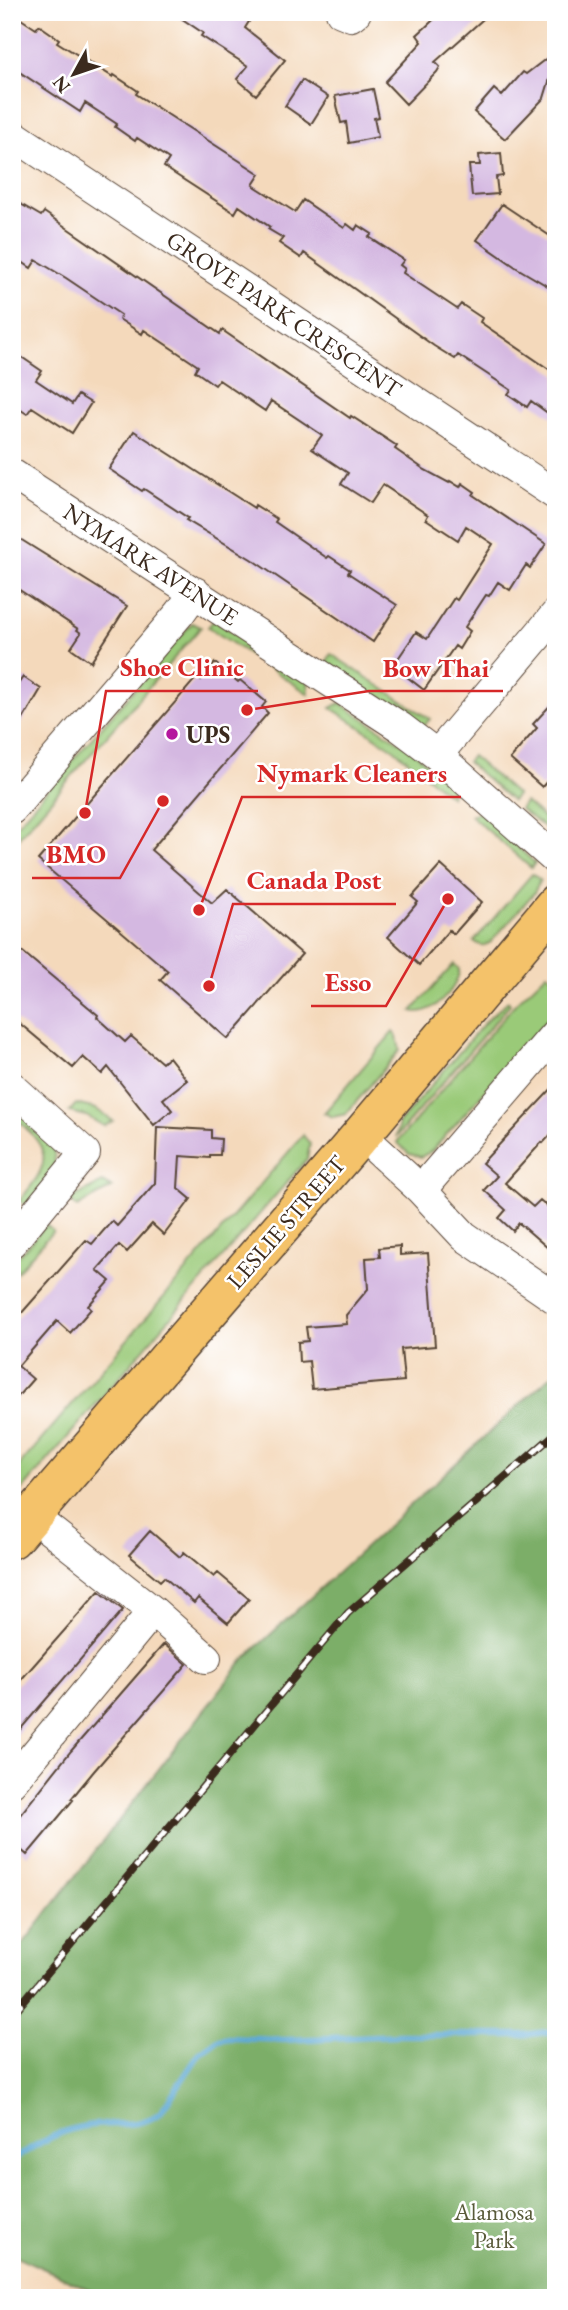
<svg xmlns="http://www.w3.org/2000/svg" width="568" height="2310" viewBox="0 0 568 2310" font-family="'EB Garamond',serif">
<rect width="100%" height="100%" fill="#fff"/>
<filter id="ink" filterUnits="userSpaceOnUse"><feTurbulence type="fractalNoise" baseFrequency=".0143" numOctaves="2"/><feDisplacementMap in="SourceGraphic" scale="14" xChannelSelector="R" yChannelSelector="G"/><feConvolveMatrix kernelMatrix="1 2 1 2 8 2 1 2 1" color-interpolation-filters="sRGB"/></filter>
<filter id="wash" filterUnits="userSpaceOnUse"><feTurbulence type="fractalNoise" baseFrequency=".00686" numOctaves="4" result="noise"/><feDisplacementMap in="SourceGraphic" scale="28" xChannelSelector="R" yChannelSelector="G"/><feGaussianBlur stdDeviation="1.57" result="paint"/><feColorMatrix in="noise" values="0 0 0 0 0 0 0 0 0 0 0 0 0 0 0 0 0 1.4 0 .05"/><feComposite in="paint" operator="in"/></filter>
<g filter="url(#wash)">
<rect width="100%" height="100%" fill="#f4d9bb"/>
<path fill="#9aca78" stroke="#6a7a4b" stroke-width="2" d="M214 620 308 681 309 694 208 627Z
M192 623 201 627 12 845V830Z
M331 654 430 719 423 727 326 663Z
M340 703 412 750 453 787 451 797 394 749 331 708Z
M472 756 517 795 512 801 467 762Z
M525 802 556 829V836L520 809Z
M480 812 535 863 531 868 470 815Z
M532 874 540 880 534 893 491 942C484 947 480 946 474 941Z
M454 964 459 969C460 987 431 1018 412 1011Z
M547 973 554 978 556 976V1010L432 1151 421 1157 409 1154 397 1142 515 1004Z
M508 1001 510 1004 396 1137 399 1123 486 1021Z
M393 1032 397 1037 400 1050 346 1114 333 1117 324 1113Z
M12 1104C29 1120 63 1142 53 1170 49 1182 35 1195 28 1206L19 1201C54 1160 51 1150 12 1115Z
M76 1104 96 1109 113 1121 104 1126 86 1116 69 1112Z
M303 1135 310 1144 307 1159 12 1502V1474Z
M103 1182 112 1188 77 1207 69 1200Z
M46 1225 53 1231 17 1272 12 1263Z"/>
<path fill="#7bae68" stroke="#5b6c43" stroke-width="2" d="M556 1371V2298H108L12 2254V1958L245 1658Z"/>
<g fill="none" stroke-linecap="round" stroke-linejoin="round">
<path stroke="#5ba8d4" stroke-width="6" d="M12 2161C34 2145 59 2130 86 2126 113 2121 137 2130 160 2113L200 2053 218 2040 229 2038 285 2040 399 2035H522L556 2031"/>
</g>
<g id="blocks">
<path fill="#d4b8e1" d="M172 12H255L245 28 285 60 256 95 237 79 248 66 201 36 203 33Z
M442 12H491L435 62 440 67 437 72 406 104 385 82 422 42 417 35Z
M12 13 36 29 39 25 59 39 57 42 113 77 114 75 138 91 136 94 260 174 253 185 295 212 303 200 344 228 347 224 355 230 358 225 372 234 369 237 404 260 400 265 405 269 403 273 457 309 461 304 482 318 480 322 556 374V419L531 401 527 407 508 394 511 390 458 355 455 359 434 346 304 253 301 258 279 243 283 238 268 229 270 227 239 206 235 213 164 167 169 159 137 138 135 141 115 127 117 124 85 103 80 112 12 67Z
M556 51V59L544 98 505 139 474 112 494 89 502 96 523 72 526 74Z
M302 80 328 97 311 124 285 106Z
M373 89 379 117 374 118 378 137 349 143 346 122 341 123 335 96Z
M501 153 503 176 496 177 498 194 472 196 469 165H480L479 155Z
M12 199 41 216 44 212 220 334 222 330 350 418 351 416 397 446 395 449 425 470 449 483 450 481 460 487 462 483 475 492 473 495 546 544 530 568 526 565 510 590 498 582 489 596 486 595 465 627 470 631 459 649 455 646 424 690 393 666 416 632 427 639 454 598 457 600 493 544 466 526 458 540 426 519 428 515 383 485 371 503 341 484 348 473 312 449 322 435 271 401 265 411 219 380 215 385 195 371 198 366 144 330 142 334 119 319 121 315 66 278 36 260 31 268 12 255Z
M502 204 556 240V291L517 268 477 240Z
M20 356 42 371 36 380 72 404 78 395 91 403 72 433 32 407 27 414 12 404V367Z
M134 431 254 508 255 505 277 519 275 522 327 558 329 556 350 570 348 573 397 605 373 642 251 559 186 520 188 518 144 489 142 491 109 469Z
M12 534 127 606 91 662 71 648 81 633 77 630 78 629 12 585Z
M215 663 238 682 240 680 266 702 262 707 268 713 151 850 212 903 227 889 302 954 228 1039 160 980 168 971 38 860 197 677 201 680Z
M23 677 41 689 12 738V693Z
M556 699V771L542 787 510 759 537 728 533 724Z
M441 865 482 902 454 934 449 930 419 965 388 937 418 902 412 897Z
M12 943 98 1015 97 1017 125 1042 131 1036 162 1063 169 1057 187 1080 163 1099 172 1110 154 1125 108 1067 102 1074 83 1057 73 1068 12 1017Z
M556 1084V1129L543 1143 542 1142 505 1183 533 1207 540 1200 556 1214V1255L519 1223 513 1231 499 1218 506 1210 484 1190 497 1176 482 1163Z
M157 1127 211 1130V1138L221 1139 220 1155H210V1158L180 1156 178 1188 191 1199 164 1235 152 1224 127 1252 119 1245 97 1270 110 1281 88 1306 91 1309 70 1333 57 1321 18 1366 33 1379 12 1403V1324L86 1240 92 1244 112 1221 117 1226 155 1183Z
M400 1246V1255L428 1253 435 1346 401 1349 404 1381 312 1389 309 1361 299 1362 298 1342 308 1341 306 1327 347 1324 346 1315 368 1289 366 1258 380 1257 379 1248Z
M150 1531 180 1557 184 1552 214 1577 218 1573 249 1599 228 1623 198 1598 194 1603 164 1577 160 1581 129 1555Z
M99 1591 123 1610 12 1739V1690Z
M164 1644 187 1664 94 1771 71 1799 73 1800 27 1855 12 1842V1825L71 1751Z"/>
</g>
</g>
<g filter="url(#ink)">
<use href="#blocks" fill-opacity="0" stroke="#574436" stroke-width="2"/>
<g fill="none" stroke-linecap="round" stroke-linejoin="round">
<g stroke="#574436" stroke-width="32">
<path id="minor" d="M341 12 351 16 356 12
M12 134 556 495
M12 474 400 727 437 755 556 860
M437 755 556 614
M12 809 180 613 195 592
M12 1087 85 1153 12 1242
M361 1135 421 1190 464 1236 556 1299
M421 1190 556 1033
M32 1516 153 1611 206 1658
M12 1782 153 1611"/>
</g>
<g stroke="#574436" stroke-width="41">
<path id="major" d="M12 1539 361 1135 556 903"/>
</g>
<use href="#minor" stroke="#fff" stroke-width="30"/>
<use href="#major" stroke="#f4c26a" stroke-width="38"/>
<g stroke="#3b2a1e" stroke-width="8">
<path id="rail" d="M12 2015 348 1613 556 1433"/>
</g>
<use href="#rail" stroke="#fff" stroke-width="5" stroke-dasharray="16" stroke-linecap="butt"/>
</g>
</g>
<circle fill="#b5179e" stroke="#fff" stroke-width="2.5" cx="172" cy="734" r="7"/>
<g text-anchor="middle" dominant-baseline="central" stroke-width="5" stroke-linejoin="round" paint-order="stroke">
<g font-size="24" fill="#3b2a1e" stroke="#fff">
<text transform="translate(284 314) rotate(34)">GROVE PARK CRESCENT</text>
<text transform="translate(151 564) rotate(33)">NYMARK AVENUE</text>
<text transform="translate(286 1222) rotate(-49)">LESLIE STREET</text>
</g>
<g font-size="24" font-weight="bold" fill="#3b2a1e" stroke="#fff" text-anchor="start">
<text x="186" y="734">UPS</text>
</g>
<g font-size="24" fill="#585a39" stroke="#fff">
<text x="494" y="2211">Alamosa<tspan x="494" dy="28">Park</tspan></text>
</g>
</g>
<path fill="none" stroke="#d62828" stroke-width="2.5" d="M85 813L106 691H258M247 710L369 691H503M199 910L242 797H461M163 801L120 878H32M209 986L233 904H396M448 899L386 1006H311"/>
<g fill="#d62828" stroke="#fff" stroke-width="2.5">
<circle cx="85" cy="813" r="7"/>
<circle cx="247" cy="710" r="7"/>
<circle cx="199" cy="910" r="7"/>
<circle cx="163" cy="801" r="7"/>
<circle cx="209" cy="986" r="7"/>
<circle cx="448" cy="899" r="7"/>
</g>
<g font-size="26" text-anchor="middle" font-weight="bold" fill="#d62828" stroke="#fff" stroke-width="5" stroke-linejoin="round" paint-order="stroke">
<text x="182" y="676">Shoe Clinic</text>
<text x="436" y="677">Bow Thai</text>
<text x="352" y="782">Nymark Cleaners</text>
<text x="76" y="863">BMO</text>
<text x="314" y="889">Canada Post</text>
<text x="348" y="991">Esso</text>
</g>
<rect width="568" height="2310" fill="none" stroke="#fff" stroke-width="42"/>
<g transform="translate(74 74) rotate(230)" stroke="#ffffff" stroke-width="5" paint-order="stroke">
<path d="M0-5L12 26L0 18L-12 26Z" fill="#3b2a1e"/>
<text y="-10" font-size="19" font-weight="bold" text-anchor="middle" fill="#3b2a1e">N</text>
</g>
</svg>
